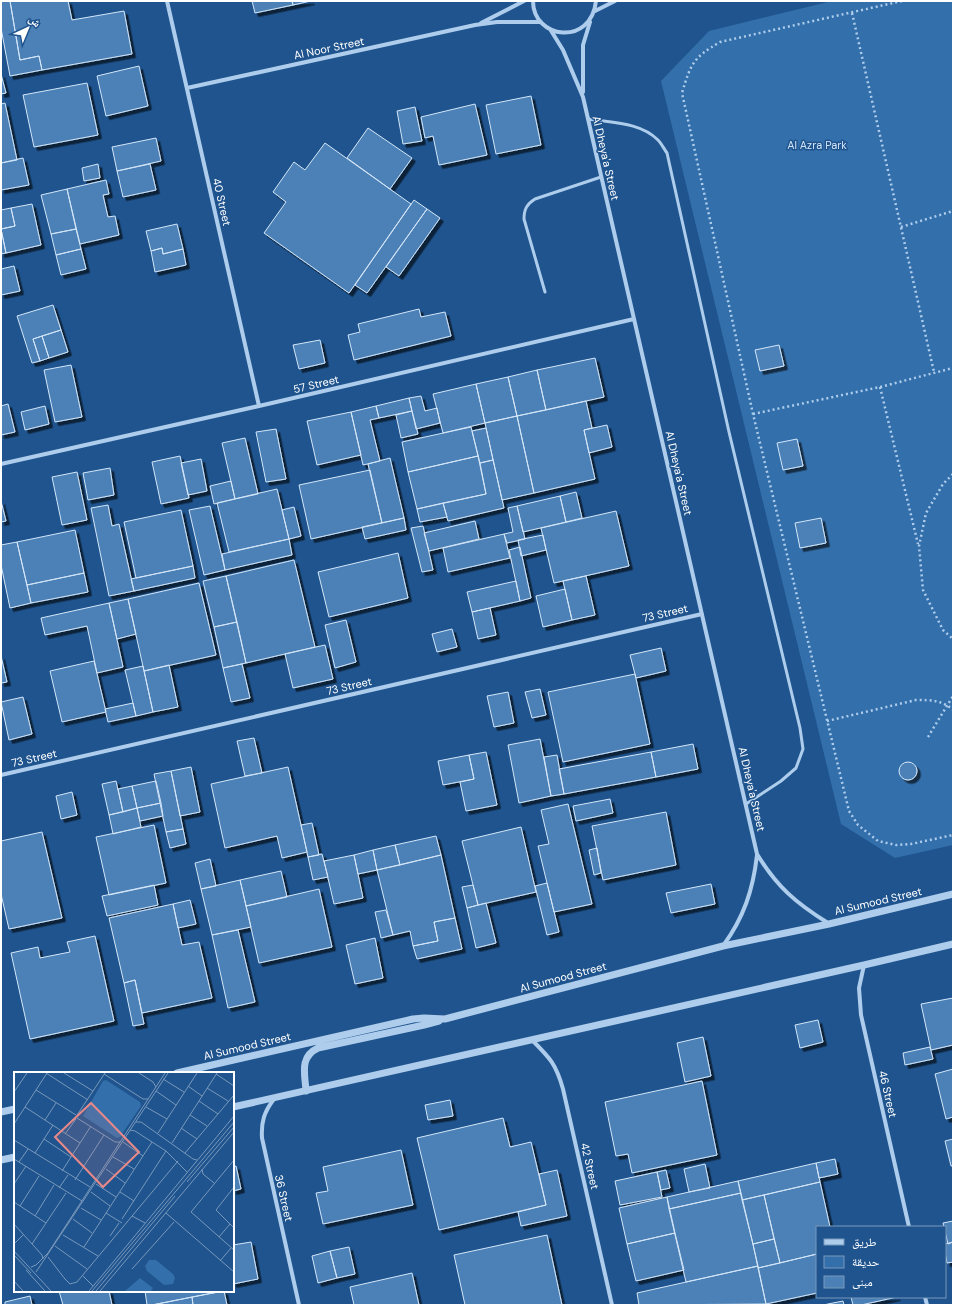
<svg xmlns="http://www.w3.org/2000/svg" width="954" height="1306" viewBox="0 0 954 1306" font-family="'DM Sans','Noto Naskh Arabic',sans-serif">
<defs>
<filter id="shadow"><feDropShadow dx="3.5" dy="3.5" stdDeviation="0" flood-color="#0009"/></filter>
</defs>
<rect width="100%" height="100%" fill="#1f548e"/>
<path fill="#336fab" d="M832 1H953V845L895 858 841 824 661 81 709 31Z"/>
<path fill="#4c81b7" stroke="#d3e6f9" filter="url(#shadow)" d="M1 1H10L20 60 39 56 42 70 10 76 1 28Z
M10 1H68L72 20 124 11 132 54 42 70 39 56 20 60Z
M252 1H292L293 5 255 13Z
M292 1H311L293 5Z
M139 66 148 106 106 116 97 76Z
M1 74 6 93 1 94Z
M87 83 98 135 34 147 23 95Z
M531 96 541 145 496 154 486 105Z
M5 103 17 160 1 163V104Z
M475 104 487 155 439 165 433 136 425 138 421 117Z
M415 107 422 141 403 144 397 111Z
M368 128 412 158 390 189 347 158Z
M156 138 161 161 117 171 112 147Z
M325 143 411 204 349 293 264 233 286 202 273 192 294 162 305 170Z
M23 158 29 185 1 190V163Z
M98 164 100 178 84 181 82 168Z
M150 164 156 190 123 197 117 171Z
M106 180 109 194 103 195 108 217 115 216 119 235 80 244 67 189Z
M67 189 76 229 51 234 41 195Z
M414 200 427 209 367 293 355 285Z
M32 204 41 245 6 253 1 229 15 226 11 208Z
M11 208 15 226 1 229V210Z
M427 209 440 218 399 276 386 267Z
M177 224 183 249 163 254 162 248 151 251 146 231Z
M1 229 6 253 1 254Z
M76 229 81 249 56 255 51 234Z
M162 248 163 254 183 249 186 265 155 272 151 251Z
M81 249 86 269 61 275 56 255Z
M14 266 20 291 1 295V269Z
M53 305 61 330 33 339 40 361 32 363 17 316Z
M419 309 421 317 445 312 451 336 354 360 348 335 360 332 358 324Z
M61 330 68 352 49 358 42 336Z
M42 336 49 358 40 361 33 339Z
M320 340 325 363 299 369 293 345Z
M779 345 784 366 760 371 755 350Z
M595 358 604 397 546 410 537 370Z
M71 365 82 417 55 422 44 370Z
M537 370 546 410 517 416 508 377Z
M508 377 517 416 485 423 476 384Z
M476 384 485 423 443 433 433 394Z
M421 396 425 411 437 408 440 423 416 429 409 398Z
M409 398 412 411 379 418 376 406Z
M586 401 592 428 584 430 595 479 534 493 517 416Z
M8 404 15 432 1 435V406Z
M45 406 49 424 25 430 21 412Z
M376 406 379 418 370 420 380 461 363 465 351 412Z
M412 411 418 434 401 438 396 415Z
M351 412 361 455 317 465 307 421Z
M517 416 534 493 502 500 485 423Z
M607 425 612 447 589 453 584 430Z
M471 427 478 456 408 472 402 442Z
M486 428 493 460 480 463 472 431Z
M276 429 286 479 266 482 256 432Z
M245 438 258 494 235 499 222 443Z
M797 439 803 466 783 470 777 443Z
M180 456 189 498 161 504 152 462Z
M478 456 486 494 417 509 408 472Z
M390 458 404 518 382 523 368 464Z
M201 459 207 491 188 495 181 463Z
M493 460 504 508 448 521 443 503 486 494 480 463Z
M110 468 114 495 88 500 83 473Z
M370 470 382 523 311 539 299 485Z
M77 472 87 520 62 525 52 477Z
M231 481 235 499 214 504 210 486Z
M277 489 289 539 229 552 217 503Z
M576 492 582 518 566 522 560 496Z
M560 496 566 522 523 532 517 506Z
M1 501 6 521 1 522Z
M443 503 447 517 420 522 417 509Z
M108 505 112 526 119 524 134 591 109 596 91 508Z
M210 506 225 570 204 575 189 510Z
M517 506 525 539 507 543 504 534 513 532 508 508Z
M294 507 301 536 289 539 282 510Z
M181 510 193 566 136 578 124 522Z
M616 511 629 566 554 583 541 528Z
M404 518 406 530 365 539 362 527Z
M821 518 826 543 800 548 795 523Z
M475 521 479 539 429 551 424 533Z
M423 526 433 570 422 572 411 528Z
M75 530 84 573 27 585 17 542Z
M504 534 510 558 448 572 443 548Z
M543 535 546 550 521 556 518 540Z
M289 539 292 555 225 570 222 554Z
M17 542 31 603 10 608 1 565V545Z
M520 547 531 598 520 601 509 550Z
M398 553 408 598 329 617 318 572Z
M294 560 315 647 246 663 226 576Z
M193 566 195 578 134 591 131 579Z
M84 573 88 592 31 603 27 585Z
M226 576 237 622 214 627 203 581Z
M586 576 595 615 572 620 563 581Z
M516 581 520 601 472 612 467 592Z
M199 583 216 655 144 671 128 599Z
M565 589 572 620 543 627 536 596Z
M128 599 136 634 117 639 109 603Z
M109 603 123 667 97 673 87 626 45 635 41 618Z
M490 608 496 635 478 639 472 612Z
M346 620 356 662 335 668 325 625Z
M237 622 246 663 223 668 214 627Z
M452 629 457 647 437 652 432 634Z
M325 645 333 679 293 688 285 654Z
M661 648 666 671 636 678 630 655Z
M1 656 7 682 1 683Z
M94 661 106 712 62 722 50 671Z
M242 664 250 698 231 702 223 668Z
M169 665 178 707 153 712 144 671Z
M143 666 153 712 136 716 125 670Z
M635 674 650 744 563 762 548 692Z
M540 689 546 715 532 718 525 692Z
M508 692 514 723 494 727 487 696Z
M23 697 32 734 9 740 1 702Z
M133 703 136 716 108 722 105 709Z
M254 738 262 773 245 776 237 741Z
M540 739 551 796 519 803 508 745Z
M693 744 698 769 656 777 651 752Z
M486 752 497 805 466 811 460 782 474 779 469 755Z
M651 752 656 777 564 794 559 769Z
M469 755 474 779 443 785 438 761Z
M557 755 564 794 551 796 544 757Z
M899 771a9 9 0 1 1 18 0a9 9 0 1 1-18 0Z
M191 767 200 812 180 816 171 771Z
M288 767 307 852 282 858 277 836 225 848 211 784Z
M171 771 183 829 166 832 154 774Z
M116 781 123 812 109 815 102 784Z
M156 781 161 803 137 808 132 786Z
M132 786 137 808 123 812 118 789Z
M72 792 77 815 61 819 56 796Z
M610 799 613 813 576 821 573 806Z
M161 803 163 816 140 821 137 808Z
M568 804 592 904 554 912 538 846 549 844 541 810Z
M137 808 141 827 113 834 109 815Z
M666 812 676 865 603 880 592 826Z
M312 823 319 855 308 857 301 825Z
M154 825 166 883 109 895 96 837Z
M521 827 536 892 478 905 462 841Z
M183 829 186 844 170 848 166 832Z
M42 832 62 918 9 929 1 894V841Z
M436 836 441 855 400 865 395 845Z
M395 845 400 865 377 870 373 850Z
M597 848 601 873 594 875 589 850Z
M373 850 377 870 358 874 354 855Z
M322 854 328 877 313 880 308 857Z
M354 855 363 898 334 904 324 861Z
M441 855 455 918 434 922 438 941 413 946 410 931 393 935 377 870Z
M210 859 216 886 201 889 195 863Z
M281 871 287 897 246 906 240 880Z
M240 880 251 927 212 935 201 889Z
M547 883 559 932 547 935 535 886Z
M711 884 715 904 671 913 666 893Z
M154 885 158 905 107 916 102 896Z
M473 885 478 905 467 908 462 887Z
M319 889 332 947 259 963 246 906Z
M190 900 196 924 178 928 173 904Z
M486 903 496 943 476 948 467 908Z
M173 904 182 945 199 942 212 998 142 1013 135 980 124 983 109 918Z
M386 910 393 935 381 938 375 912Z
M455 918 462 949 417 959 413 946 438 941 434 922Z
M238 930 255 1002 228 1008 212 935Z
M95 936 114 1021 30 1039 11 953 38 947 40 958 70 952 67 942Z
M375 938 383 978 355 984 346 945Z
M135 980 144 1024 133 1026 124 983Z
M953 998V1045L931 1050 921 1004Z
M818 1020 823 1042 800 1048 795 1025Z
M703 1037 711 1076 685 1082 677 1043Z
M930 1047 933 1059 905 1065 903 1053Z
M953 1069V1117L946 1119 935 1074Z
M702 1081 717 1155 632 1173 628 1154 616 1156 605 1102Z
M450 1100 453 1116 428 1120 425 1105Z
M503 1118 510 1147 531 1142 546 1205 439 1230 417 1138Z
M953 1139V1166H951L945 1141Z
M401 1150 413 1205 323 1224 316 1193 328 1191 323 1167Z
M835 1159 838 1174 819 1178 816 1163Z
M816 1163 820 1182 742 1200 738 1181Z
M705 1164 710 1188 689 1192 684 1169Z
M236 1166 241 1189 233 1191V1167Z
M557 1170 567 1216 521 1226 518 1212 546 1205 539 1174Z
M666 1170 670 1188 661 1190 657 1172Z
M657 1172 662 1197 620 1205 615 1181Z
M738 1181 741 1193 669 1209 667 1197Z
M820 1182 830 1227H817V1254L780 1263 764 1195Z
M741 1193 758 1266 686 1282 669 1209Z
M764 1195 774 1239 753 1244 742 1200Z
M667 1197 675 1233 627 1244 619 1208Z
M953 1221V1242L948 1244 943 1223Z
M675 1233 684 1270 636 1281 627 1244Z
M547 1235 562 1305H465L454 1255Z
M774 1239 780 1263 758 1268 753 1244Z
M251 1242 258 1279 233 1284V1245Z
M953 1242V1262L947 1263 945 1252V1244Z
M349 1247 355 1274 337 1278 330 1251Z
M330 1251 337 1278 318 1283 312 1256Z
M817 1254V1293L766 1304 758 1268Z
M758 1266 766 1304 639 1305 637 1293Z
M412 1273 419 1305H354L350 1287Z
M59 1291H109L112 1305H63Z
M145 1291H223L152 1305H147Z
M224 1291 227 1305H193L192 1297Z
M30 1296 32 1305H5V1302Z
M192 1297 193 1305H152Z
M851 1297H897L861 1305H853Z
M843 1301 844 1305H823Z"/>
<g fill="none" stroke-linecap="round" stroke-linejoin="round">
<path stroke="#aecdec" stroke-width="2.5" stroke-dasharray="2 3" stroke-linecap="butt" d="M902 1 720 42C693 58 691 63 682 93L753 414 849 811 858 825 878 841 896 845 911 844 953 835
M852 13 934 372
M901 227 953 211
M880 387 918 544
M753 414 880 387 953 368
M953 474 943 484 926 513 919 546 923 590 943 630 953 639
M827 721 916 700C931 700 942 700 953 710
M928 737 953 696"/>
<path stroke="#aecdec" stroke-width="3" d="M588 119C612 123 640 122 658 140 662 144 664 149 667 153L729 432 800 728 803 749 796 768 781 781 746 804
M545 292 524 219C524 209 527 204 535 199L601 177"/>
<path stroke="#aecdec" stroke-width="4" d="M167 1 259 406
M533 1C533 39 591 47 596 1
M595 11 615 1
M481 23 524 1
M550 29 563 50 583 97 757 854C777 887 796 903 828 923
M187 88 475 25 497 22H541
M583 92V45L590 22
M1 464 259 406 634 319
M1 775 702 614
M723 946C744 917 753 890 757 855
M864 965 859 988 861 1015 909 1227
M532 1040C550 1058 556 1064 563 1089L612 1305
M274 1099C264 1112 261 1122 262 1138L299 1305
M925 1297 927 1305"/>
<path stroke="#aecdec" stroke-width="7" d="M177 1073 413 1019 424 1018 445 1019 723 946 829 924 953 894
M306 1091C305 1074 299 1057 318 1048L424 1025 439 1021
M233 1107 864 965 953 944
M1 1112 15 1109
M1 1160 15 1157"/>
</g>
<g text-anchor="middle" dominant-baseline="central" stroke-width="3" stroke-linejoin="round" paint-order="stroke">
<g font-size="11" fill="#fff" stroke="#1f548e">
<text transform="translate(329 48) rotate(-12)">Al Noor Street</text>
<text transform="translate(606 158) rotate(77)">Al Dheya'a Street</text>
<text transform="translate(222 202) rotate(77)">40 Street</text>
<text transform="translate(316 384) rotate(-13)">57 Street</text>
<text transform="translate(679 473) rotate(77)">Al Dheya'a Street</text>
<text transform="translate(665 613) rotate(-13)">73 Street</text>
<text transform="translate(349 686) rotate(-13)">73 Street</text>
<text transform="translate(34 758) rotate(-13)">73 Street</text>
<text transform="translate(752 789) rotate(77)">Al Dheya'a Street</text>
<text transform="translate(878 901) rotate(-13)">Al Sumood Street</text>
<text transform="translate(563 977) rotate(-15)">Al Sumood Street</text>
<text transform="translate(247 1046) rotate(-13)">Al Sumood Street</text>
<text transform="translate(888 1094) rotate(77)">46 Street</text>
<text transform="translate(590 1166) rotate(77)">42 Street</text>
<text transform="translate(284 1198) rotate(77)">36 Street</text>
</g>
<g font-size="11" fill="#d3e6f9" stroke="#1f548e">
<text x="817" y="145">Al Azra Park</text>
</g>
</g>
<g transform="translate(14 1072)">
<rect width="220" height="220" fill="#1f548e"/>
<path d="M92 8 126 30 127 34 106 65 103 66 69 44 89 9ZM135 188H142L159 202 161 206 159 212 150 213 133 199 131 194ZM126 206 139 216 137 219H111Z" fill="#336fab"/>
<path fill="none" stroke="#7998bb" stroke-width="1" d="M32 1 74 28M50 1 79 19M125 1 139 10 142 15M90 2 129 27H134M202 2 220 14M149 7 170 20M174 14 188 24M193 16 214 29M22 18 62 43M142 19 162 33M0 20 13 1M185 29 204 42M11 35 66 71M132 35 153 47M63 43 91 1M176 43 193 54M63 46 101 70H106M31 48 42 31M122 50H127L179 87 183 88M0 52 33 1M167 56 183 67M116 58 121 59 152 79 173 100M144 61 183 1M51 62 62 47M30 67 57 85M0 68 76 115M109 70 129 84M158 71 203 1M21 81 39 53M171 81 220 23M99 85 120 97M0 87 68 129M220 88 177 140 220 178M5 90 14 77M92 97 111 111M188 97 189 102 200 111M48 99 77 54M61 108 90 63M173 110 220 55M0 112 12 94M82 112 102 125M220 115 202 138 220 156M45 116 54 103M77 120 96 134M106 120 120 129M0 130 32 151M6 134 25 104M67 136 87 148M92 141 108 151M152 141 220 200M21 144 40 113M118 144 131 151M59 147 78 161M108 147 152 79M0 152 28 183 29 187M49 163 84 184M96 164 105 151M205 165 216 152M0 172 9 163M18 172 52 121M41 174 73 197M70 175 138 70M0 179 37 219M0 183 17 201M34 185 51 207M206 189 217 176M17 195 22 193 34 181 151 1M118 197 160 150M12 198 31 219M22 200 154 1M68 203 79 214M50 206 56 212 63 210 164 89M86 206 220 44M0 209 9 219M75 219 86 206M78 219 220 50M82 219 161 124M86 219 220 60"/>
<path fill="#e88989" fill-opacity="0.15" stroke="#e88989" stroke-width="2" d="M77 31 125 80 89 115 41 65Z"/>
<rect width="220" height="220" fill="none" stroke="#fff" stroke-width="2"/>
</g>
<rect width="954" height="1306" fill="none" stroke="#ffffff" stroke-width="4"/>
<rect x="816" y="1226" width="130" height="72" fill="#1f548e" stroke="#7998bb"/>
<rect x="824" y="1239" width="20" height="6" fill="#aecdec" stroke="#7998bb"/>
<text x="852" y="1246" font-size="12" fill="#ffffff">طريق</text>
<rect x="824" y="1256" width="20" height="12" fill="#336fab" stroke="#7998bb"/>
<text x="852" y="1266" font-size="12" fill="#ffffff">حديقة</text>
<rect x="824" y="1276" width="20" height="12" fill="#4c81b7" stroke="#7998bb"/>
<text x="852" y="1286" font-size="12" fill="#ffffff">مبنى</text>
<g transform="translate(28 28) rotate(44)" stroke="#1f548e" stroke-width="3" paint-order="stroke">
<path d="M0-3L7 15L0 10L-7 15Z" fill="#ffffff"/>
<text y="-6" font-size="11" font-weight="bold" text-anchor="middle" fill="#ffffff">ش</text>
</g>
</svg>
